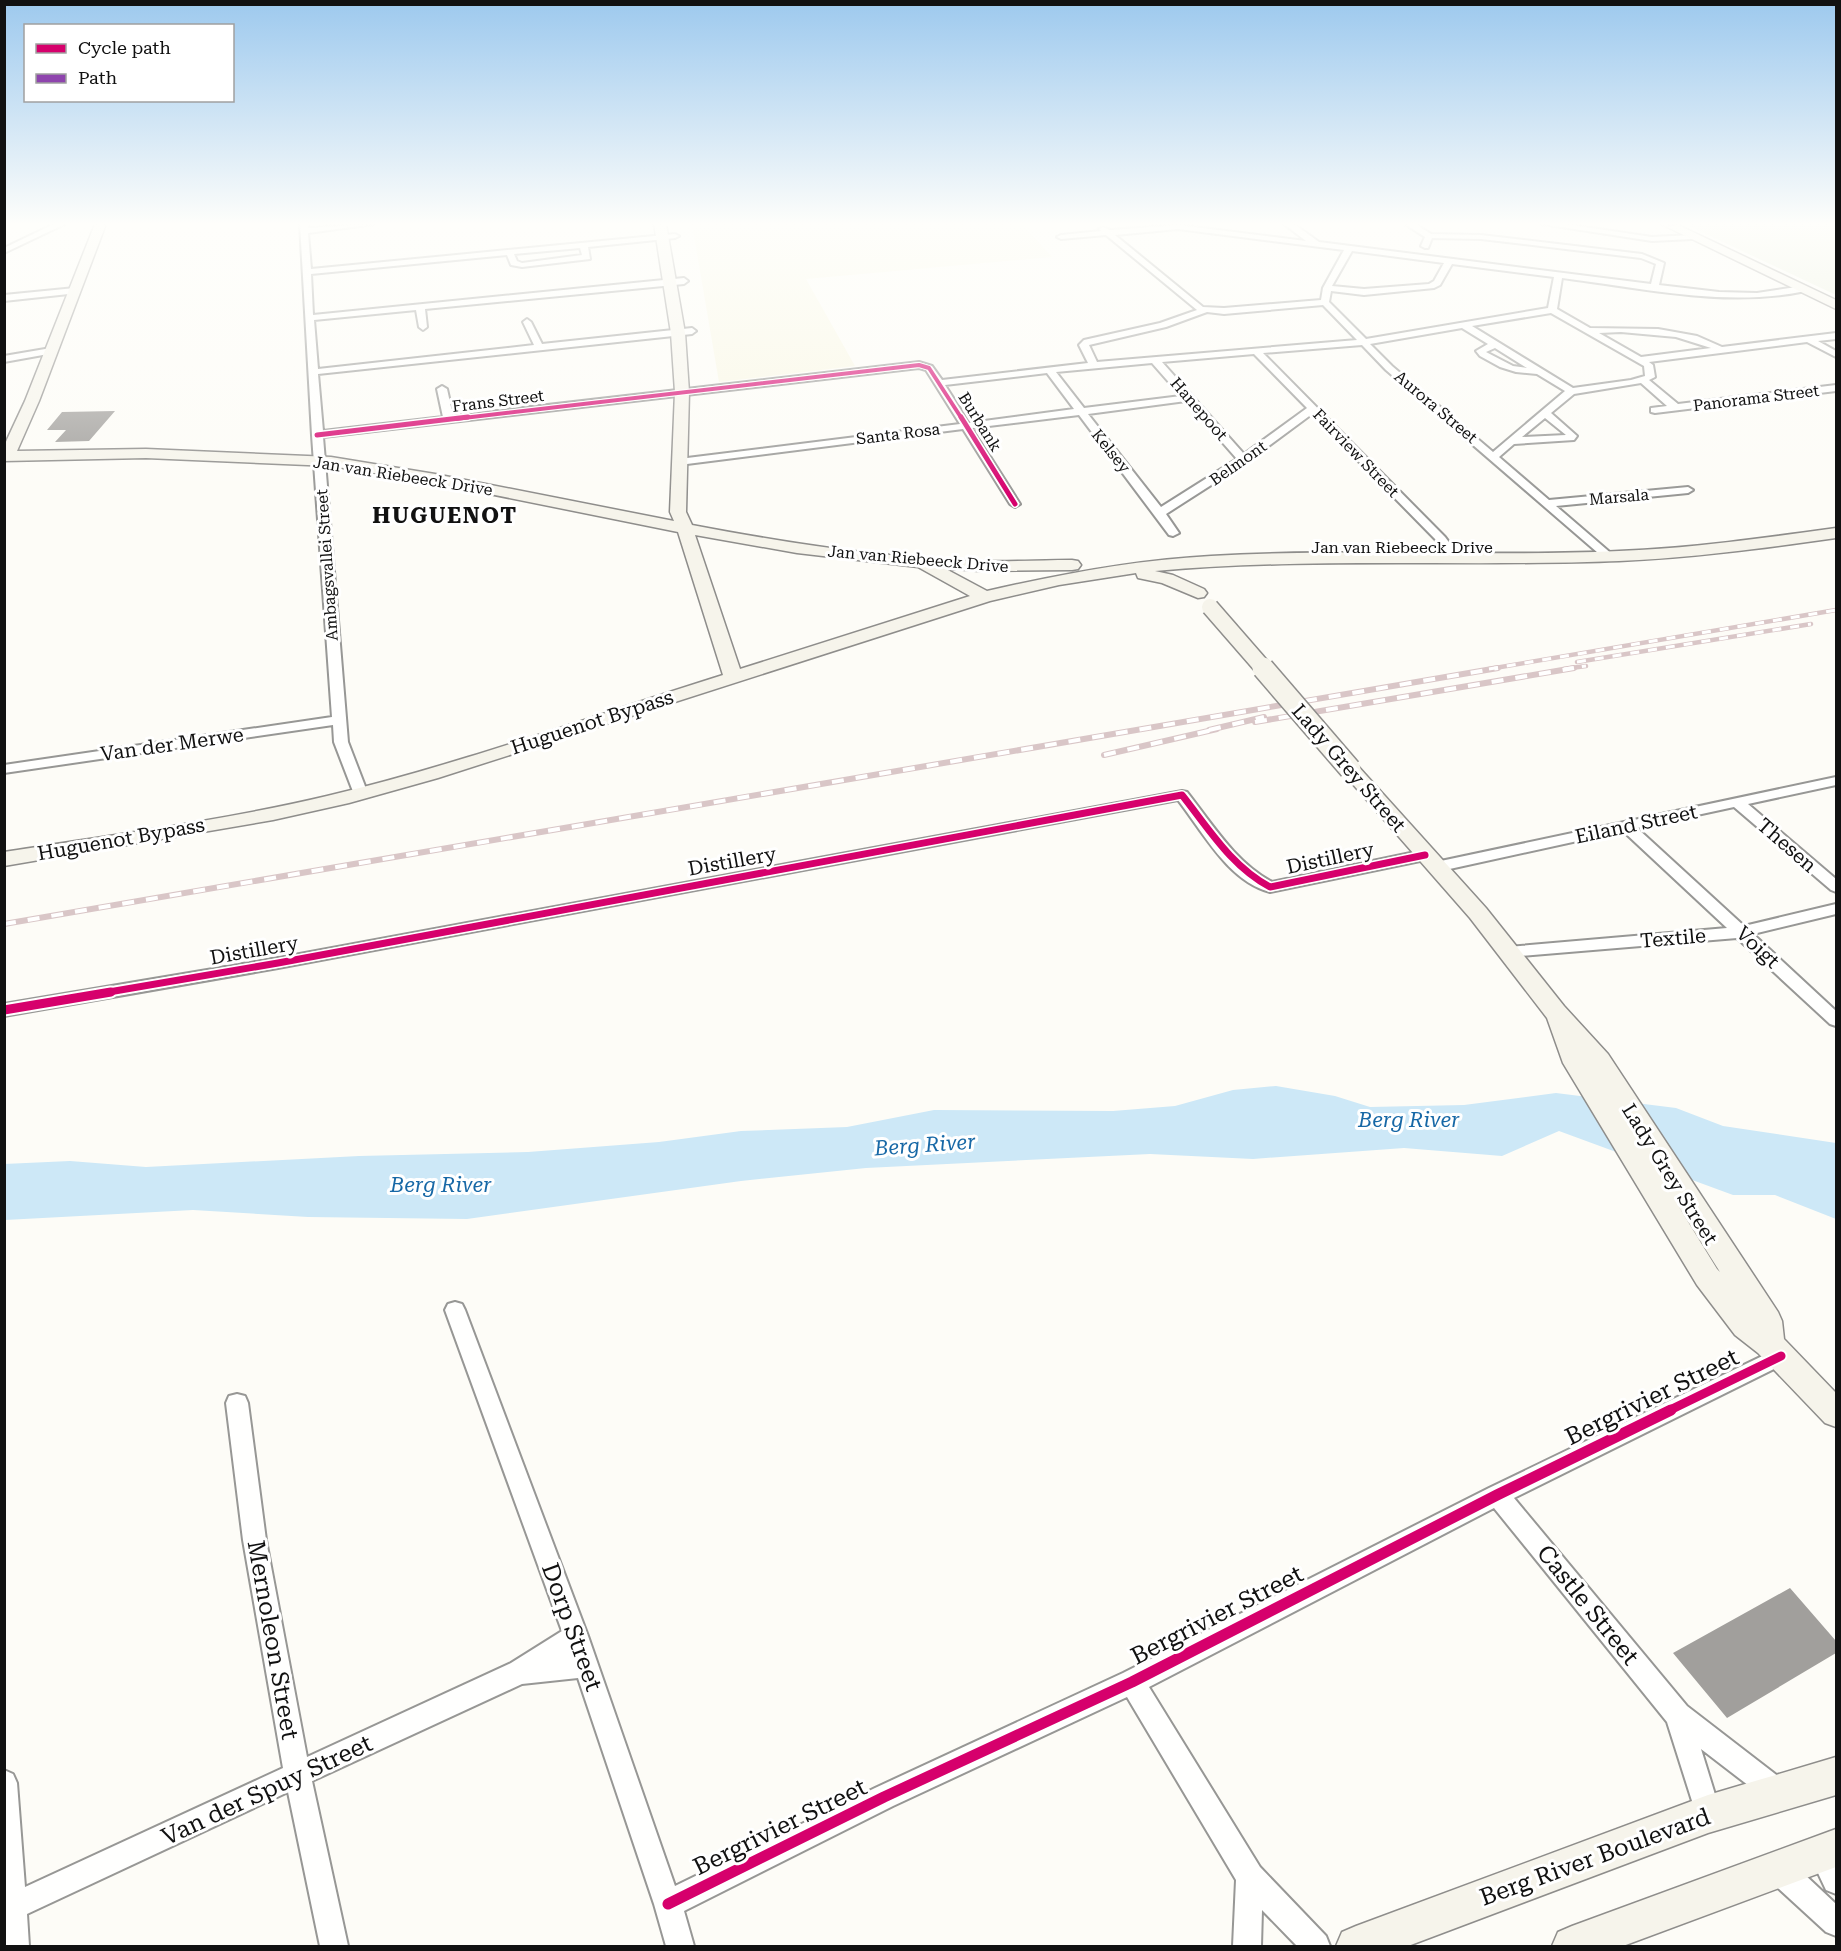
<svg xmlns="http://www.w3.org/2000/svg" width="1841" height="1951" viewBox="0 0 1841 1951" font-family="'Roboto Serif',serif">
<rect width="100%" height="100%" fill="#fdfcf7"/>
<path fill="#f9f7e4" d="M692 224H1022L1052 257 806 279 855 366 719 382Z"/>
<path fill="#e9eedb" d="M1685 224H1836V295L1689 226Z"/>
<path fill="#cde8f7" d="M1276 1086 1335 1096 1370 1107 1464 1105 1556 1093 1676 1108 1723 1126 1836 1143V1219L1775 1195H1733L1559 1131 1502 1156 1404 1148 1253 1159 1150 1154 866 1168 741 1181 467 1219 308 1217 193 1210 5 1220 4 1164 70 1161 146 1167 359 1156 528 1152 659 1142 741 1131 847 1127 934 1110 1113 1111 1175 1106 1233 1090Z"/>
<path fill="#a19f9c" d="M115 411 89 441 55 442 66 430H47L62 412Z
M1790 1588 1836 1641V1653L1727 1718 1673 1653Z"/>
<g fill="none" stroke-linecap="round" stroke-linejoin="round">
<g stroke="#979795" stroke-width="4">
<path id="street" d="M54 224H65L4 253V248Z
M300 224H308V228L374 224 308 233 311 269 675 234 679 236 675 238 588 247 590 259 522 267 511 265 507 255 311 274 313 315 684 278 688 281 684 284 425 309 427 327 423 330 419 327 416 310 314 320 318 369 534 345 523 322 527 319 531 322 542 344 692 328 696 331 692 334 318 374 323 431 443 417 437 389 442 386 447 389 453 416 919 362 932 366 942 380 1088 363 1079 345 1084 340 1160 323 1197 310 1106 235 1061 239 1057 237 1061 235 1101 231 1099 229 1103 227 1110 230 1178 225 1306 241 1284 224H1294L1319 242 1651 284 1656 264 1641 258 1481 239 1432 238 1428 248H1425L1421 246 1425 237 1405 224H1415L1431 234 1481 235 1642 254 1664 263 1659 285 1719 292 1757 293 1803 286 1806 287V291C1726 308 1642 288 1562 278L1557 309 1590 328 1658 329 1697 336 1722 347 1836 333V339L1818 341 1836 351V357L1807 342 1649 362 1653 365 1655 377 1649 380 1678 404 1836 385V391L1655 413 1651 412V408L1667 406 1641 383 1574 394 1551 413 1577 436 1574 440 1514 444 1499 457 1549 500 1688 487 1693 490 1688 493 1556 506 1613 555V559H1605L1386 370 1362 345 1263 353 1445 537 1460 557 1458 559H1450L1437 541 1312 414 1247 462 1166 514 1179 533 1173 536 1169 535 1079 415 972 428 1020 504 1015 507 1010 504 963 429 679 465 674 462 679 459 960 424 926 370 919 368 323 437 348 742 368 794 366 797H356L354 794 334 742 333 725 4 773V765L332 717 312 435ZM1178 229 1344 250 1323 288 1321 300 1224 308 1203 307 1115 235ZM580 248 582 255 522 263 517 261 514 254ZM1352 251 1444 263 1434 281 1429 284 1364 289 1332 286ZM1452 264 1554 277 1548 308 1366 339 1329 302 1331 291 1364 295 1434 288 1440 285ZM1323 305 1357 340 1097 362 1089 345 1166 327 1207 312 1224 314ZM1551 313 1644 366 1645 376 1631 380 1573 388 1472 326ZM1462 328 1488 344 1476 351 1480 356 1500 367 1516 372 1537 374 1565 391 1493 452 1392 366 1370 344ZM1621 332 1676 337 1711 348 1641 357 1599 333ZM1495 348 1527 368 1513 366 1486 352ZM1254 354 1307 408 1244 454 1162 362ZM1152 363 1181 396 1084 408 1056 372ZM1047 373 1074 409 969 423 945 385ZM1186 401 1237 459 1161 507 1088 414ZM1545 418 1566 435 1522 437Z
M1542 224H1565L1652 237 1692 235 1696 237 1692 239 1652 241Z
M75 288 78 289V293L4 301V295Z
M51 348 54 349V353L4 362V356Z
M1836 777V785L1748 804 1836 879V892L1831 890 1734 807 1637 828 1744 926 1836 904V914L1753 934 1836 1011V1026L1830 1024 1737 938 1508 957 1502 956 1500 952 1502 948 1508 947 1727 928 1623 831 1436 872 1428 867 1436 862Z
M1182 791 1187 792C1213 825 1235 862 1272 882L1425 850 1433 855 1425 860 1270 892C1228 881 1203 832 1178 800L278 968 4 1016V1004L278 958Z
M455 1302 462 1304 465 1310 588 1636 675 1886 875 1788 1123 1673 1489 1488 1781 1347 1788 1350 1791 1356 1788 1362 1514 1498 1687 1706 1788 1784 1792 1793 1788 1802 1779 1806 1770 1802 1701 1749 1721 1814 1717 1823 1708 1827 1699 1823 1667 1722 1494 1508 1149 1687 1260 1867 1326 1936 1330 1946H1297L1262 1910 1261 1946H1233L1236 1880 1127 1697 893 1806 684 1911 694 1946H666L654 1904 578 1678 522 1684 312 1781 348 1946H320L288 1792 27 1914 29 1946H4V1770L13 1774 17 1783 25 1887 283 1768 243 1540 226 1403 229 1396 237 1394 245 1396 248 1403 266 1540 307 1757 511 1663 562 1631 445 1310 448 1304Z
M1822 1841 1831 1845 1836 1854V1894L1826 1890 1809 1854 1813 1845Z
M1777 1855 1787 1858 1836 1904V1936L1826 1932 1767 1878 1764 1868 1767 1858Z"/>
</g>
<g stroke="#8e8d8b" stroke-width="3">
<path id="secondary" d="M95 224H106L39 401 17 451 146 449 331 457 435 474 674 521 670 512 675 392 671 333 654 224H666L685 333 689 392 686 512 692 525C787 543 883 558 980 561 1010 562 1041 560 1072 560L1078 561 1081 565 1078 569 1072 570 980 571 944 568 987 591C1061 574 1135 560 1211 556 1347 548 1483 557 1619 551 1692 548 1764 538 1836 528V538C1765 548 1692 558 1619 561 1464 567 1310 557 1155 571L1173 575 1204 589 1207 593 1204 597 1198 598 1162 583 1138 578 1136 573 1059 585 990 601 438 778 349 803 273 820 4 866V852C112 835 221 821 327 796 461 764 592 716 723 675L678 532 435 483 331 466 146 458 4 461V446L25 401ZM695 535 797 553 918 567 970 596 740 669Z
M1661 224H1676L1836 300V309Z
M1350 763 1357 765 1486 908 1564 1006 1608 1054 1778 1312 1782 1321 1784 1339 1836 1393V1427L1825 1423 1758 1353 1735 1335 1697 1285 1563 1063 1547 1018 1470 918 1343 773 1340 769 1343 765ZM1677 1204 1720 1272 1717 1269Z
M1836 1757V1795L1708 1833 1408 1946H1336L1342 1932 1356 1926 1708 1795Z
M1836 1829V1867L1623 1946H1552L1558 1932 1572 1926Z"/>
</g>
<use href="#street" fill="#fffffe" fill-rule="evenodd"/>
<use href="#secondary" fill="#f6f4eb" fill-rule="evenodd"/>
<g stroke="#d9c6c7" stroke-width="4.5">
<path id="rail-far1" d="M1577 662 1811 624
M1489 669 1836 610
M1564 669 1586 666"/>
</g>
<g stroke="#d9c6c7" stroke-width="6">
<path id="rail" d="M1255 722 1574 668
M1209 730 1264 717
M1104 755 1217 729
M4 924 1498 668"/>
</g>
<use href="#rail-far1" stroke="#fff" stroke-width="3" stroke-dasharray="9" stroke-linecap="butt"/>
<use href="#rail" stroke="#fff" stroke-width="4" stroke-dasharray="12" stroke-linecap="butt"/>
<g stroke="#8e8d8b" stroke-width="19" stroke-linecap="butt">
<path id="secondary-bridge-far1" d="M1210 607 1264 669"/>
</g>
<g stroke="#8e8d8b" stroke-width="24" stroke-linecap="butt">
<path id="secondary-bridge" d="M1263 668 1350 769"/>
</g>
<use href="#secondary-bridge-far1" stroke="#f6f4eb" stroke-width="16"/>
<use href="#secondary-bridge" stroke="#f6f4eb" stroke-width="21"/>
<path stroke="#8e44ad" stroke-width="3" stroke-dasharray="7 3" stroke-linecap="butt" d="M1668 225 1677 224"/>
<g stroke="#fff" stroke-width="6">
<path id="cycleway-far4" d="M455 419 919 365 929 368 962 419"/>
</g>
<g stroke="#fff" stroke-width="8">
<path id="cycleway-far3" d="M961 417 1015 504
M317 435 468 417"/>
</g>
<g stroke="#fff" stroke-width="10">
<path id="cycleway-far2" d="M103 993 278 963 1182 795C1209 829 1231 866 1270 887L1425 855"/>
</g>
<g stroke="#fff" stroke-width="13">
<path id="cycleway-far1" d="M4 1010 111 992
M1668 1411 1781 1356"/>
</g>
<g stroke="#fff" stroke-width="15">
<path id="cycleway" d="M668 1904 884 1797 1132 1682 1497 1495 1671 1410"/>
</g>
<use href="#cycleway-far4" stroke="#d6006c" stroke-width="4"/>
<use href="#cycleway-far3" stroke="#d6006c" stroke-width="5"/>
<use href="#cycleway-far2" stroke="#d6006c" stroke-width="7"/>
<use href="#cycleway-far1" stroke="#d6006c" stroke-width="9"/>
<use href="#cycleway" stroke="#d6006c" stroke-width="11"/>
</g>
<linearGradient id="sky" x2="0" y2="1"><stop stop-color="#9dc9ee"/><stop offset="0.45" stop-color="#fefefb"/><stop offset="1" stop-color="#fefefb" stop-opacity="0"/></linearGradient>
<rect width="1841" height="498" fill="url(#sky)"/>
<g text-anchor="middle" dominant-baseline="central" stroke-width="6" stroke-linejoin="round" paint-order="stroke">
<g font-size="16" fill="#111" stroke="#fff">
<text transform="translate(1756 398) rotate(-7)">Panorama Street</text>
<text transform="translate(498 401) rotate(-7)">Frans Street</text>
<text transform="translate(1436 407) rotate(40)">Aurora Street</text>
<text transform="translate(1199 409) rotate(49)">Hanepoot</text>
<text transform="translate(980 422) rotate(58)">Burbank</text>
<text transform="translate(898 434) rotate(-7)">Santa Rosa</text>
<text transform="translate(1111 451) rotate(51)">Kelsey</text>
<text transform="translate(1356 453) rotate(46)">Fairview Street</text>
<text transform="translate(1238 463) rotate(-35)">Belmont</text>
<text transform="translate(403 476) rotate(9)">Jan van Riebeeck Drive</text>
<text transform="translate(1619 497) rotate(-5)">Marsala</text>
<text x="1402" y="547">Jan van Riebeeck Drive</text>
<text transform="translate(918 559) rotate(5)">Jan van Riebeeck Drive</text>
<text transform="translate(327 565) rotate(-94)">Ambagsvallei Street</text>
</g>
<g font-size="20" fill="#111" stroke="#fff">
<text transform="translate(592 722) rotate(-18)">Huguenot Bypass</text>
<text transform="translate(172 744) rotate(-8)">Van der Merwe</text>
<text transform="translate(1349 768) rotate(49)">Lady Grey Street</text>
<text transform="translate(1636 824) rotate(-12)">Eiland Street</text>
<text transform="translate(121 839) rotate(-10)">Huguenot Bypass</text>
<text transform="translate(1787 845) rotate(41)">Thesen</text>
<text transform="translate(1330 858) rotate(-12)">Distillery</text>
<text transform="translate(732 861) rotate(-10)">Distillery</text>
<text transform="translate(1673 938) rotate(-5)">Textile</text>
<text transform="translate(1758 947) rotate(43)">Voigt</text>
<text transform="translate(254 950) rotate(-10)">Distillery</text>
<text transform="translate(1670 1174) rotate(58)">Lady Grey Street</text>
</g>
<g font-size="21" font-style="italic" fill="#1768a6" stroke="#fff">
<text x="1409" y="1120">Berg River</text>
<text transform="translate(925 1145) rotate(-4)">Berg River</text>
<text x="441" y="1185">Berg River</text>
</g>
<g font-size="22" font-weight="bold" letter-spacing="1.5" fill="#111" stroke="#fff">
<text x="445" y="515">HUGUENOT</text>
</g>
<g font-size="24" fill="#111" stroke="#fff">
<text transform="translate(1652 1397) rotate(-26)">Bergrivier Street</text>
<text transform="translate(1588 1605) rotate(51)">Castle Street</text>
<text transform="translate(1217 1615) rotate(-27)">Bergrivier Street</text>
<text transform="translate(572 1627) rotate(70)">Dorp Street</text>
<text transform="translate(273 1640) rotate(80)">Mernoleon Street</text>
<text transform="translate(267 1790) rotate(-25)">Van der Spuy Street</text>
<text transform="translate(780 1827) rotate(-26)">Bergrivier Street</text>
<text transform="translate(1595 1857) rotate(-20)">Berg River Boulevard</text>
</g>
</g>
<rect width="1841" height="1951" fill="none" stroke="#111111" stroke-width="12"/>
<rect x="24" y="24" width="210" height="78" fill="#ffffff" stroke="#a0a0a0" stroke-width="1.5"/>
<rect x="36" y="44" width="30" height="9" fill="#d6006c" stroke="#a0a0a0" stroke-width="1.5"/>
<text x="78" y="54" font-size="18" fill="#111111">Cycle path</text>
<rect x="36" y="74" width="30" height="9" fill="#8e44ad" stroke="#a0a0a0" stroke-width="1.5"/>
<text x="78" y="84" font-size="18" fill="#111111">Path</text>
</svg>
